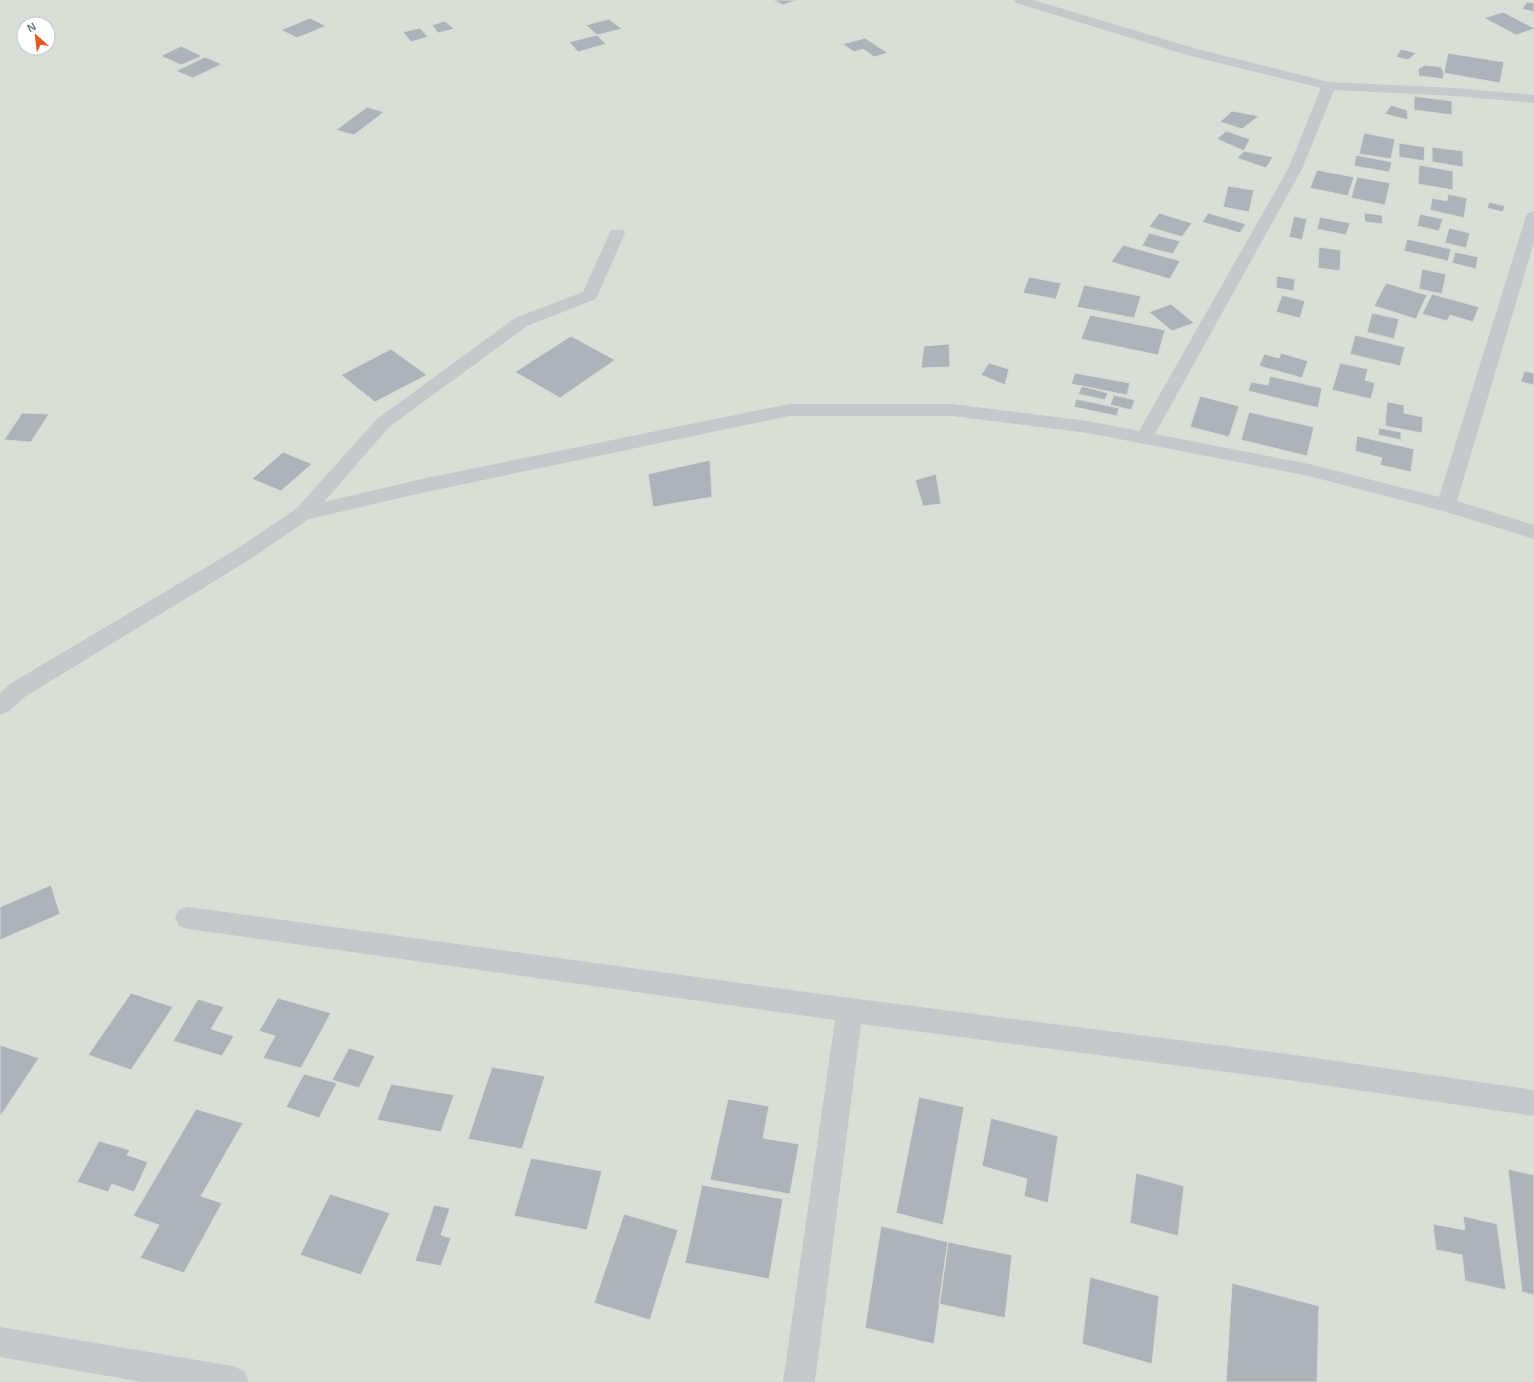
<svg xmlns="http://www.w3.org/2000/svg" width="1534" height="1382" viewBox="0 0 1534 1382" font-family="Arial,sans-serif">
<rect width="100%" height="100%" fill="#f7f7f4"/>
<path fill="#d8dfd5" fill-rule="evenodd" d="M0 0H1534V1382H0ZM24 24H48V48H24Z"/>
<path fill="#acb4ba" stroke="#d9d9d7" d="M773 0H797L783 5Z
M1527 2 1534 3V12L1522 9Z
M1503 12 1534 28V29L1516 35 1484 18Z
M310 18 326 26 297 38 281 30Z
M609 19 622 29 597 35 586 25Z
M445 21 454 29 438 33 432 25Z
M420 28 428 37 411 42 403 32Z
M597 35 606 44 578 52 569 42Z
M865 38 888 53 874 57 863 49 854 52 843 44Z
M181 46 202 56 181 65 161 56Z
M1401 49 1416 53 1408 60 1396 57Z
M1448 53 1504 62 1500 83 1444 73Z
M205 57 222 64 193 78 176 71Z
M1425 65 1441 67 1444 73 1443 79 1419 76 1418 69Z
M1414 96 1452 101V115L1414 110Z
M1391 105 1407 110 1408 120 1385 114Z
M367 107 384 112 354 135 336 130Z
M1232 111 1259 116 1242 129 1220 122Z
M1226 131 1250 139 1244 151 1217 139Z
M1364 133 1395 139 1391 159 1359 154Z
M1399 143 1425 147 1424 161 1399 157Z
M1432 147 1463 151V167L1432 162Z
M1244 151 1273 157 1266 168 1237 158Z
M1356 155 1392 162 1389 172 1354 166Z
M1419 165 1453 171V190L1418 184Z
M1317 170 1354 177 1348 196 1310 188Z
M1357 177 1390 183 1385 205 1351 198Z
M1228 186 1254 190 1249 212 1223 207Z
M1448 194 1467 198 1464 218 1430 210 1432 198 1447 201Z
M1489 202 1505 206 1503 212 1487 208Z
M1159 213 1192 223 1182 237 1149 227Z
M1208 213 1246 224 1240 233 1202 222Z
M1364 213 1382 215 1383 224 1365 222Z
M1420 214 1443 219 1439 231 1417 226Z
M1294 216 1307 219 1302 240 1289 237Z
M1320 217 1350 223 1346 235 1317 229Z
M1449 228 1470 233 1466 248 1445 243Z
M1149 233 1180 241 1173 254 1142 246Z
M1407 239 1451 249 1448 261 1404 251Z
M1123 245 1180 261 1170 279 1111 262Z
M1319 247 1341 250 1340 271 1318 268Z
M1455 252 1478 257 1476 269 1452 263Z
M1422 269 1446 274 1442 294 1419 289Z
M1277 276 1295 279 1294 291 1276 288Z
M1029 277 1061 283 1056 299 1023 293Z
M1386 283 1427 295 1416 319 1374 306Z
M1084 285 1141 296 1134 318 1077 307Z
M1432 294 1479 307 1473 322 1450 315 1447 321 1422 314Z
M1282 295 1305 301 1300 318 1276 312Z
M1171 304 1194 323 1172 331 1149 312Z
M1372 313 1399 319 1394 339 1367 332Z
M1090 315 1165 330 1158 355 1081 339Z
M1355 335 1405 347 1400 366 1350 354Z
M571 336 615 360 560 398 515 372Z
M949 344 950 367 921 368 924 346Z
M391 349 427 375 375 402 341 375Z
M1281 353 1308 361 1302 378 1259 366 1264 354 1279 358Z
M989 363 1009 369 1005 385 981 375Z
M1340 363 1368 369 1365 380 1375 383 1371 399 1332 390Z
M1524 371 1534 373V385L1521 382Z
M1075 373 1130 383 1127 395 1071 384Z
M1270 376 1322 388 1318 408 1248 391 1251 382 1268 385Z
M1082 386 1108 393 1105 400 1078 394Z
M1114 395 1135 400 1131 410 1110 405Z
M1200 396 1239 406 1229 437 1190 427Z
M1076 399 1119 408 1117 416 1074 407Z
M1387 402 1404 405V413L1423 417 1422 433 1385 426Z
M1249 412 1314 427 1307 456 1241 440Z
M22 413 49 414 31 442 4 440Z
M1379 428 1401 432V440L1378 435Z
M1357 436 1414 449 1411 472 1380 465 1382 458 1355 451Z
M283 452 312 464 281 491 252 479Z
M710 460 712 497 653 507 648 474Z
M936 474 941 504 923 506 915 480Z
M51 885 60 914 0 940V907Z
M131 993 173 1007 131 1070 88 1055Z
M278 998 331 1013 301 1068 263 1058 275 1036 259 1031Z
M198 999 224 1007 211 1029 234 1036 222 1056 173 1041Z
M0 1045 39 1058 1 1115H0Z
M349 1048 375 1056 359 1088 332 1080Z
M492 1067 545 1076 522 1149 468 1139Z
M304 1074 337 1083 319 1118 286 1107Z
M391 1084 454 1095 441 1132 377 1120Z
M919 1097 964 1107 943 1225 896 1213Z
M728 1099 769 1106 763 1138 799 1144 790 1194 710 1180Z
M196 1109 243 1123 201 1196 222 1203 184 1273 140 1258 159 1225 133 1216Z
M991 1118 1058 1136 1048 1203 1024 1196 1027 1179 982 1166Z
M99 1141 130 1150 127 1155 148 1162 134 1192 112 1184 108 1192 77 1182Z
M531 1158 602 1171 587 1230 514 1216Z
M1508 1169 1534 1175V1295L1522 1292Z
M1136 1173 1184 1186 1178 1236 1130 1223Z
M702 1185 783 1199 769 1279 685 1263Z
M330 1194 390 1213 361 1275 300 1255Z
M434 1205 450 1208 441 1235 451 1238 441 1266 415 1261Z
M624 1214 678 1230 650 1320 594 1303Z
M1463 1216 1497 1224 1506 1290 1465 1281 1462 1255 1436 1250 1433 1224 1465 1230Z
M881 1226 948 1242 934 1344 865 1328Z
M948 1242 1012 1255 1005 1318 939 1304Z
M1090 1277 1159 1296 1152 1364 1082 1344Z
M1232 1283 1319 1306 1317 1382H1226Z"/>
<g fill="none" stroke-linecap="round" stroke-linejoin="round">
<path fill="#c5c9cc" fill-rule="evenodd" d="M1014 0H1033L1197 49 1329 82 1456 88 1534 95V103L1456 96 1334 90 1302 169 1155 434 1309 464 1439 497 1526 216 1528 213 1534 211V242L1457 501 1534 525V539L1443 511 1309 476 1088 433 952 416H789L426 492 309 519 249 560 26 696 8 712 0 715V693L10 684 235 550 296 509 377 419 515 318 583 292 611 230H623L625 233 596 299 527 326 389 427 324 502 426 478 789 404H952L1088 421 1139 431 1288 169 1321 88 1187 55 1016 3Z
M188 907 850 998 1295 1055 1534 1090V1116L1295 1081 861 1024 815 1382H783L835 1020 188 929 179 926 175 918 179 910Z
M0 1327 233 1366 244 1371 249 1382H142L0 1357Z"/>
</g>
<g transform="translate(36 36) rotate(332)"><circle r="19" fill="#ffffff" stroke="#c2c9cf"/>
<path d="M0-3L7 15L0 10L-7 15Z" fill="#e65926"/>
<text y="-6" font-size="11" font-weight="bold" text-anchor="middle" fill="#667786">N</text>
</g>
</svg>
